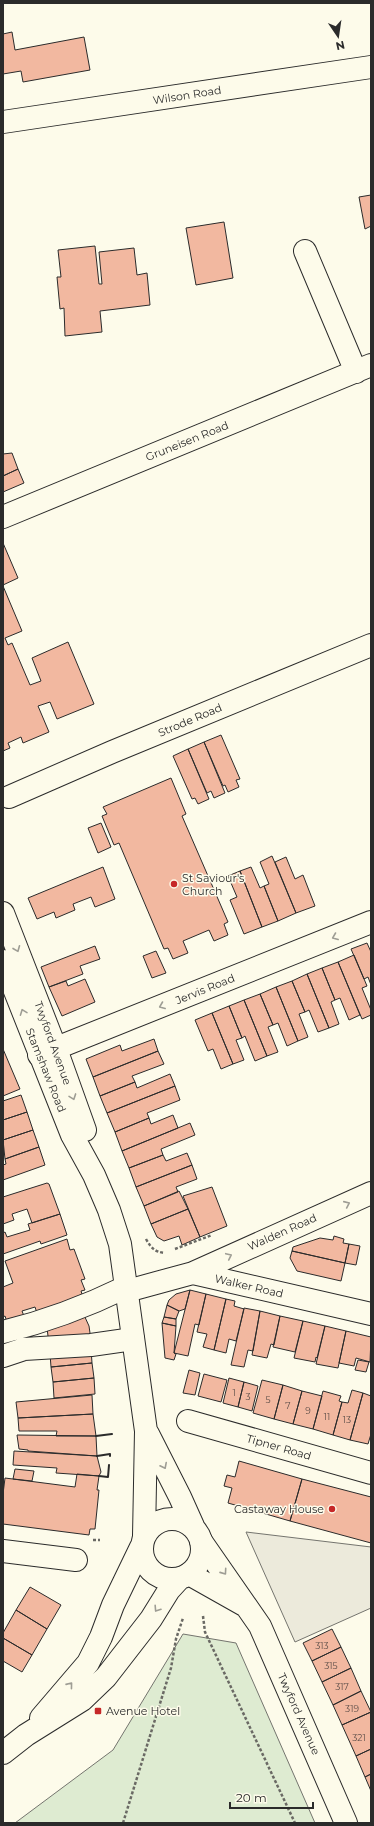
<svg xmlns="http://www.w3.org/2000/svg" width="374" height="1826" viewBox="0 0 374 1826" font-family="Montserrat,sans-serif">
<rect width="100%" height="100%" fill="#fdfbea"/>
<path fill="#deebd1" stroke="#74746e" d="M183 1634 236 1643 315 1823H15L113 1750Z"/>
<path fill="#eceadb" stroke="#74746e" d="M246 1532 371 1547V1608L295 1642Z"/>
<path fill="#f2b8a0" stroke="#2b2b2b" d="M12 32 15 50 84 37 90 70 23 82 21 71 3 74V34Z
M371 195V226L365 229 359 197Z
M224 222 233 278 196 285 186 228Z
M95 246 99 284H102L99 252 134 248 137 275 147 273 150 305 100 311 102 332 65 336 64 308 60 309 57 277H61L58 250Z
M12 453 18 469 3 476V454Z
M18 469 24 483 3 492V476Z
M3 543 18 578 3 585Z
M3 586 22 631 5 638 8 645 12 643 30 685 41 681 32 658 68 642 94 704 57 719 50 702 38 706 49 732 23 743 21 737 8 743 10 748 3 751Z
M221 735 240 779 236 780 239 787 228 792 225 785 223 786 204 742Z
M204 742 225 793 214 798 211 791 207 793 188 749Z
M188 749 209 799 198 804 195 798 192 799 173 756Z
M171 778 186 814 182 816 228 922 224 924 228 935 214 941 209 930 183 941 188 953 173 959 168 948 164 949 119 843 114 845 102 816 107 814 103 807Z
M101 823 111 847 98 853 88 828Z
M272 856 296 913 278 921 264 886 269 884 260 862Z
M286 857 295 879 303 875 315 906 296 913 275 862Z
M103 867 115 899 95 907 91 897 73 904 75 910 56 918 54 912 37 919 28 898Z
M251 867 260 888 264 886 278 921 262 927 240 871Z
M240 871 262 927 244 934 230 900 237 897 228 876Z
M367 943 371 952V985L368 977 364 979 351 949Z
M95 946 100 959 80 966 83 974 49 987 41 967Z
M156 951 166 973 152 978 143 956Z
M354 955 367 986 362 988 371 1010V1015L362 1019 338 962Z
M338 962 360 1015 349 1020 340 998 335 1000 322 968Z
M322 968 335 1000 331 1002 339 1024 329 1028 307 974Z
M307 974 329 1028 318 1032 309 1010 305 1012 292 981Z
M85 979 95 1002 62 1016 49 987 66 981 68 986Z
M292 981 305 1012 299 1014 308 1037 298 1041 276 987Z
M276 987 298 1041 287 1046 278 1023 273 1025 260 994Z
M260 994 273 1025 268 1027 278 1052 267 1056 244 1000Z
M244 1000 267 1056 255 1061 245 1036 242 1038 229 1006Z
M229 1006 242 1038 236 1040 244 1060 233 1064 212 1013Z
M212 1013 233 1064 221 1069 213 1049 208 1051 195 1020Z
M154 1039 158 1051 93 1077 86 1059 120 1045 122 1051Z
M3 1049 20 1089 3 1096Z
M158 1051 164 1064 132 1076 135 1082 100 1096 93 1077Z
M170 1074 175 1086 107 1113 100 1096 135 1082 137 1088Z
M175 1086 180 1100 147 1113 149 1118 115 1132 107 1113Z
M21 1095 27 1112 3 1120V1101Z
M27 1112 33 1130 3 1140V1120Z
M173 1115 178 1128 122 1151 115 1132 149 1118 151 1124Z
M190 1123 195 1135 161 1149 163 1155 129 1168 122 1151Z
M33 1130 39 1147 5 1159 3 1140Z
M39 1147 45 1165 3 1180V1165L6 1164 5 1159Z
M187 1153 192 1165 136 1187 129 1168 163 1155 166 1161Z
M192 1165 197 1179 176 1187 178 1192 144 1206 136 1187Z
M47 1183 49 1184 60 1214 32 1223 27 1209 12 1214 14 1220 3 1224V1197Z
M212 1187 227 1226 200 1237 183 1196Z
M179 1191 188 1209 151 1224 144 1206Z
M188 1209 200 1237 182 1245 179 1236 164 1241 157 1237 151 1224Z
M60 1214 67 1235 41 1244 40 1241 3 1254V1233L5 1232 7 1237 30 1230 28 1224Z
M334 1236 344 1239 343 1243 349 1244 345 1263 292 1251 293 1247 320 1238 333 1240Z
M67 1239 70 1250 74 1249 85 1279 81 1280 85 1290 81 1291 84 1300 38 1316 35 1307 22 1311 24 1316 7 1322 5 1316 3 1317V1287L13 1283 5 1261Z
M349 1244 360 1246 356 1265 345 1263Z
M292 1251 345 1263 341 1281 297 1271 290 1258Z
M190 1290 185 1309 179 1311 167 1305 169 1300 176 1294Z
M190 1290 206 1294 199 1325 195 1324 188 1356 174 1353Z
M206 1294 226 1299 214 1350 203 1347 207 1334 197 1332Z
M226 1299 235 1301 234 1306 244 1309 236 1341 229 1339 226 1353 214 1350Z
M167 1305 179 1311 176 1319 164 1317Z
M244 1308 260 1311 253 1351 248 1350 244 1367 231 1365Z
M260 1311 280 1316 274 1345 271 1344 267 1358 252 1355Z
M84 1315 89 1326 91 1340 49 1344 47 1328Z
M280 1316 303 1321 295 1352 273 1347Z
M164 1317 176 1319V1326L162 1323Z
M303 1321 325 1326 317 1358 316 1357 315 1362 294 1358Z
M162 1323 176 1326 174 1353 176 1354 174 1360 165 1358Z
M325 1326 346 1331 338 1368 316 1364Z
M346 1331 371 1337 370 1362 356 1358 354 1366 339 1363Z
M91 1349 92 1363 51 1367 50 1354Z
M358 1360 369 1362 366 1372 355 1370Z
M92 1363 94 1378 53 1382 51 1367Z
M189 1370 200 1373 195 1395 183 1393Z
M204 1374 227 1380 221 1402 198 1396Z
M94 1378 95 1394 54 1398 53 1382Z
M229 1378 244 1382 238 1407 223 1403Z
M262 1380 283 1385 274 1419 253 1413Z
M244 1382 258 1386 252 1411 238 1407Z
M283 1385 302 1391 293 1424 274 1419Z
M352 1390 363 1393 350 1440 333 1435 342 1402 348 1403Z
M302 1391 322 1396 313 1429 293 1424Z
M323 1391 341 1396 339 1401 342 1402 333 1435 313 1429Z
M363 1393 371 1396V1434L368 1444 350 1440Z
M92 1395 93 1414 18 1418 16 1402Z
M93 1414 96 1436H56L57 1431H19L18 1418Z
M17 1435 96 1436 97 1456 28 1451V1450L19 1449Z
M14 1451 97 1456 101 1472 99 1476 56 1473 57 1468 13 1465Z
M239 1461 302 1479 290 1521 228 1503 232 1488 224 1486 227 1475 235 1477Z
M15 1469 34 1471 32 1481 13 1479Z
M77 1474 99 1476 97 1490H99L95 1529H90L89 1535 3 1524V1494L5 1478 75 1487Z
M302 1479 371 1497V1543L290 1521Z
M30 1587 61 1605 47 1629 16 1610Z
M16 1610 47 1629 32 1655 3 1638V1633Z
M332 1629 341 1647 312 1661 303 1643Z
M3 1638 32 1655 22 1672 3 1661Z
M341 1647 351 1668 322 1682 312 1661Z
M351 1668 361 1691 333 1705 322 1682Z
M361 1691 371 1712 342 1725 333 1705Z
M371 1712V1749L356 1756 342 1725Z
M371 1749V1774L365 1777 356 1756Z
M371 1774V1791L365 1777Z"/>
<g fill="none" stroke-linecap="round" stroke-linejoin="round">
<g stroke="#2b2b2b" stroke-width="24">
<path id="minor" d="M3 122 371 67
M305 251 356 372
M3 517 371 365
M9 797 112 752 371 645
M39 1055 371 922
M193 1273 371 1193
M127 1291 193 1273 371 1314
M3 1332C48 1321 85 1307 126 1287
M3 1356 24 1349 91 1345 133 1339
M188 1421 371 1473
M201 1541 260 1626 346 1823
M3 1551 76 1560
M189 1574 244 1605"/>
</g>
<g stroke="#2b2b2b" stroke-width="24">
<path id="major" d="M3 913 56 1049 85 1130
M3 961 72 1135 94 1175 109 1210 120 1244 146 1431 144 1536
M148 1434 180 1497 193 1526
M142 1549a30 30 0 1 1 60 0a30 30 0 1 1-60 0Z
M41 1718 88 1663 101 1637 113 1605 141 1547
M3 1753 26 1735 82 1700 106 1677 151 1619 169 1590 180 1578"/>
</g>
<path stroke="#6a6964" stroke-width="2.5" stroke-dasharray="3 2" stroke-linecap="butt" d="M146 1239C151 1248 155 1252 165 1253
M175 1249 212 1235
M93 1540H100
M203 1616 205 1632 295 1823
M123 1823 171 1668 176 1639 183 1618"/>
<use href="#minor" stroke="#fdfbea" stroke-width="22"/>
<use href="#major" stroke="#fdfbea" stroke-width="22"/>
<path stroke="#2b2b2b" stroke-width="2" d="M96 1436 112 1434
M97 1456 110 1454V1456
M99 1476 108 1477 109 1465"/>
</g>
<defs><path id="oneway-chevron" d="M-2-3.5L2.5 0L-2 3.5" fill="none" stroke-width="1.6" stroke-linecap="round" stroke-linejoin="round"/></defs>
<g stroke="#9e9d94">
<use href="#oneway-chevron" transform="translate(335 937) rotate(158)"/>
<use href="#oneway-chevron" transform="translate(17 949) rotate(68)"/>
<use href="#oneway-chevron" transform="translate(162 1006) rotate(158)"/>
<use href="#oneway-chevron" transform="translate(23 1012) rotate(-111)"/>
<use href="#oneway-chevron" transform="translate(73 1097) rotate(70)"/>
<use href="#oneway-chevron" transform="translate(347 1204) rotate(-24)"/>
<use href="#oneway-chevron" transform="translate(229 1256) rotate(-25)"/>
<use href="#oneway-chevron" transform="translate(164 1466) rotate(63)"/>
<use href="#oneway-chevron" transform="translate(224 1572) rotate(55)"/>
<use href="#oneway-chevron" transform="translate(157 1609) rotate(123)"/>
<use href="#oneway-chevron" transform="translate(70 1685) rotate(-51)"/>
</g>
<g fill="#c62828" stroke="#fdfbea" stroke-width="1.5">
<circle cx="174" cy="884" r="4"/>
<circle cx="332" cy="1509" r="4"/>
<rect x="94" y="1707" width="8" height="8" rx="2"/>
</g>
<g text-anchor="middle" dominant-baseline="central" stroke-width="3" stroke-linejoin="round" paint-order="stroke">
<g font-size="9" fill="#5d4e48">
<text x="234" y="1392">1</text>
<text x="248" y="1396">3</text>
<text x="268" y="1399">5</text>
<text x="288" y="1405">7</text>
<text x="308" y="1410">9</text>
<text x="327" y="1416">11</text>
<text x="347" y="1419">13</text>
<text x="322" y="1645">313</text>
<text x="331" y="1665">315</text>
<text x="342" y="1686">317</text>
<text x="352" y="1708">319</text>
<text x="359" y="1737">321</text>
</g>
<g font-size="11" fill="#2b2b2b" stroke="#fdfbea">
<text transform="translate(187 95) rotate(-9)">Wilson Road</text>
<text transform="translate(187 441) rotate(-22)">Gruneisen Road</text>
<text transform="translate(190 720) rotate(-23)">Strode Road</text>
<text transform="translate(205 989) rotate(-22)">Jervis Road</text>
<text transform="translate(53 1043) rotate(70)">Twyford Avenue</text>
<text transform="translate(46 1070) rotate(68)">Stamshaw Road</text>
<text transform="translate(282 1232) rotate(-24)">Walden Road</text>
<text transform="translate(249 1286) rotate(13)">Walker Road</text>
<text transform="translate(279 1447) rotate(16)">Tipner Road</text>
<text transform="translate(299 1714) rotate(66)">Twyford Avenue</text>
</g>
<g font-size="11" fill="#2b2b2b" stroke="#fdfbea" text-anchor="start">
<text x="182" y="878">St Saviour's<tspan x="182" dy="13">Church</tspan></text>
<text x="324" y="1509" text-anchor="end">Castaway House</text>
<text x="106" y="1711">Avenue Hotel</text>
</g>
</g>
<rect width="374" height="1826" fill="none" stroke="#2b2b2b" stroke-width="8"/>
<g transform="translate(338 36) rotate(167)" stroke="#fdfbea" stroke-width="3" paint-order="stroke">
<path d="M0-3L7 15L0 10L-7 15Z" fill="#2b2b2b"/>
<text y="-6" font-size="11" font-weight="bold" text-anchor="middle" fill="#2b2b2b">N</text>
</g>
<path d="M230 1802v6h83v-6" fill="none" stroke="#2b2b2b" stroke-width="2"/>
<text x="236" y="1802" font-size="12" fill="#2b2b2b" stroke="#fdfbea" stroke-width="3" paint-order="stroke">20 m</text>
</svg>
